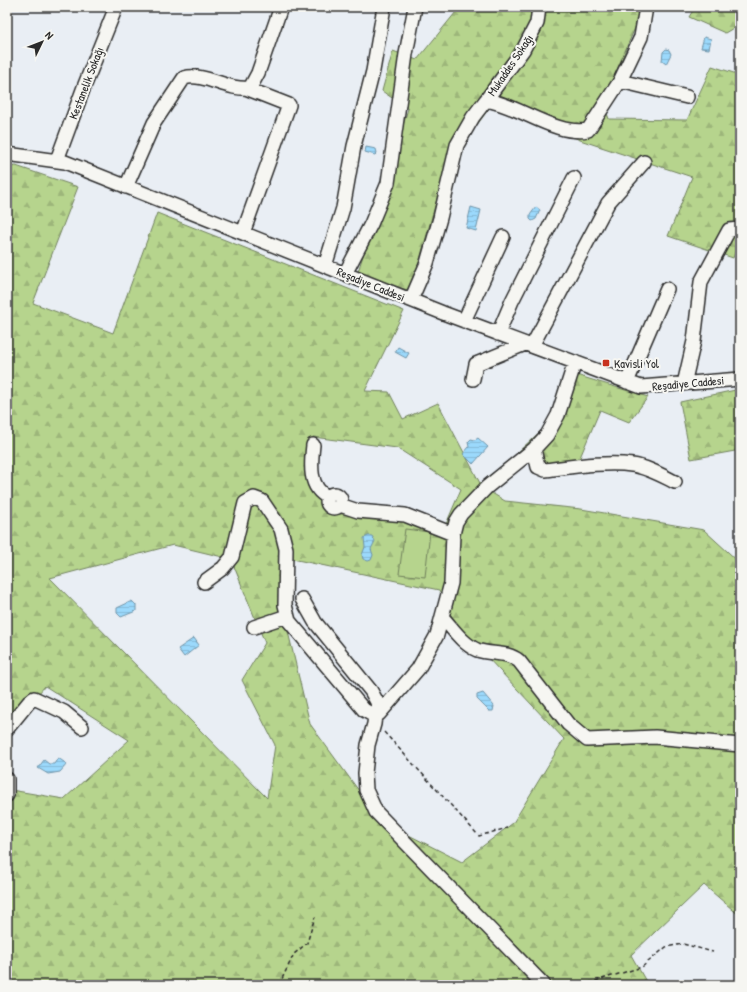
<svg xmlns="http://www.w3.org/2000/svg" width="747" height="992" viewBox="0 0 747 992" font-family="'Patrick Hand',sans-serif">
<defs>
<pattern id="forest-firs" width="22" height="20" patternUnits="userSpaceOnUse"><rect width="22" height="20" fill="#b6d48d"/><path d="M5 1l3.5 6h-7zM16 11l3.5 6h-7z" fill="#9db67a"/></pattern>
<pattern id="water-rules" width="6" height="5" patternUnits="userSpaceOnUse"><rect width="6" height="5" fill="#9bd9fc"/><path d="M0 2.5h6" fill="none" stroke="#86bad8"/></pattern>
</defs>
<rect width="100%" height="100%" fill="#e9eef4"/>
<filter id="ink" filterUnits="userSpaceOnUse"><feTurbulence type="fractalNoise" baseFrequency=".025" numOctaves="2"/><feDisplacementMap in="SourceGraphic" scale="8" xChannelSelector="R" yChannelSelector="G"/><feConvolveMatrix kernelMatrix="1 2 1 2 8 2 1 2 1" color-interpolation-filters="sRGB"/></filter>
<g filter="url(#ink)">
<path fill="url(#forest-firs)" stroke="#70805c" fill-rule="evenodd" d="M460 7H644L603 102 609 119 687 120 712 66 740 75V239L733 258 668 236 692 177 580 140 493 103 446 167 411 291 357 275 408 109 382 91 393 51 417 60Z
M695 7H740V24L725 33 689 17Z
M16 166 78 187 33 303 113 333 157 213 404 311 365 391 389 392 403 419 438 403 482 487 505 501 581 509 704 530 740 563V916L704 885 631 955 648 985H7V785L11 790 64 799 129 740 45 686 7 730V167ZM313 437 397 448 461 489 444 529 403 518 327 513 304 467ZM173 545 231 559 265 643 242 680 275 745 267 798 50 578ZM283 557 439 590 454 622 564 739 513 823 462 862 381 821 310 724 285 619Z
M573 374 648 397 629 422 600 410 573 474 517 453 546 426Z
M740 389V442L735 451 691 459 680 402Z"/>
<path fill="#b6d48d" stroke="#70805c" d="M405 529 430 532 425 577 399 574Z"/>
<path fill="url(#water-rules)" stroke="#6e93a8" d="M704 37 711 39 709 49 701 48Z
M666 49 669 50 671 54 666 64 662 61 663 52Z
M366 147 376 149 377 153 375 155 365 152Z
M471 207 481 210 476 231 466 228Z
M536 207 540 210 536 219 532 221 530 219V215Z
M398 347 409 353 406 358 395 352Z
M478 438 488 447 473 464 463 454 469 447 468 442 471 439 475 440Z
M368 536H372L375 541 371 549 373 555 371 560 368 561 363 559 362 555 365 547 364 538Z
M132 601 136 605V611L121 617 117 613V608Z
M194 638 199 645 184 657 178 649Z
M483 693 494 706 493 711H489L477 699V695Z
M58 758 67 764 60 772 48 774 38 768 44 760 49 764H54Z"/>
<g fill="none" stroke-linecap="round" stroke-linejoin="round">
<g stroke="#2b2b2b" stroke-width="16">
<path id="minor" d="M620 81 687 97
M486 100 523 50 537 23 539 7
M7 154 65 162 443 313 641 387 740 379
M57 160 84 87 116 7
M126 187 154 123 184 78C205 72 227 91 250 88L258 73 281 7
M243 233 289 105 248 89
M325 266 343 208 354 146 373 71 384 7
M345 274 371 224 388 183 406 54 415 7
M411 300 427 263 440 218 457 145 473 117 486 100C519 105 555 136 588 130L620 81 641 37 646 7
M464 321 503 237
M498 334 512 301 574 178
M532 346 608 203 644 162
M473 379 476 364 525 344
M627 382 667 289
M684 384 694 341 701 282 729 230 740 229
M313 445C311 463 308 488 328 497
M534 449 538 467 545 470C570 467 607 461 632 465 647 467 661 475 675 482
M327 501a7 7 0 1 1 14 0a7 7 0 1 1-14 0Z
M340 505 358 511 405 515 453 534
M204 582 223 568 232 557 245 503 254 498 262 501 281 529 286 549 285 605 289 621 364 710 371 714H379L418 669 437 635 451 583 453 534 456 522 461 514 487 487 534 449 547 435 558 415 575 362
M302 599 315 622 371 691 377 702 379 714
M443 618C453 629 463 644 477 650 491 655 507 651 519 661L568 724 587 740 655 737 740 745
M254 627 287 616
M375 715 374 724 368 745 365 773 366 790 376 812 544 985
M7 729 29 702 34 698 64 712 82 727
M7 779V795"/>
</g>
<path stroke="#2b2b2b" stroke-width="1.5" stroke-dasharray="4 3" stroke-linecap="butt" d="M384 732 479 836 507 828
M279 985 294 954 307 943 315 917
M582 985 642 967 666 947 683 944 713 952"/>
<use href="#minor" stroke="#f6f6f2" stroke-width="13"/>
</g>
</g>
<rect fill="#c8321e" stroke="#f6f6f2" stroke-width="1.5" x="602" y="359" width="8" height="8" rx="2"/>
<g text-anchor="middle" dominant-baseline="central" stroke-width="4" stroke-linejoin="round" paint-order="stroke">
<g font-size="12" fill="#2b2b2b" stroke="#f6f6f2">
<text transform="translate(510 65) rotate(-56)">Mukaddes Sokağı</text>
<text transform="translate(86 83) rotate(-69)">Kestanelik Sokağı</text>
<text transform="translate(371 284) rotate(22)">Reşadiye Caddesi</text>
<text transform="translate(688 383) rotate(-5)">Reşadiye Caddesi</text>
</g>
<g font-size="12" fill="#2b2b2b" stroke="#f6f6f2" text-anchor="start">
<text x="614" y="363">Kavisli Yol</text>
</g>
</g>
<rect width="747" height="992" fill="none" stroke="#f6f6f2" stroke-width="24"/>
<rect x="12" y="12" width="723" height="968" fill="none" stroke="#2b2b2b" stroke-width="1.5" filter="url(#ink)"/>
<g transform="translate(42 42) rotate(47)" stroke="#f6f6f2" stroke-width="3" paint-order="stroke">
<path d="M0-3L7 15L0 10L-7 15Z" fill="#2b2b2b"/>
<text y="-6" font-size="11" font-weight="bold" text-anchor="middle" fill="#2b2b2b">N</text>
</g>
</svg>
